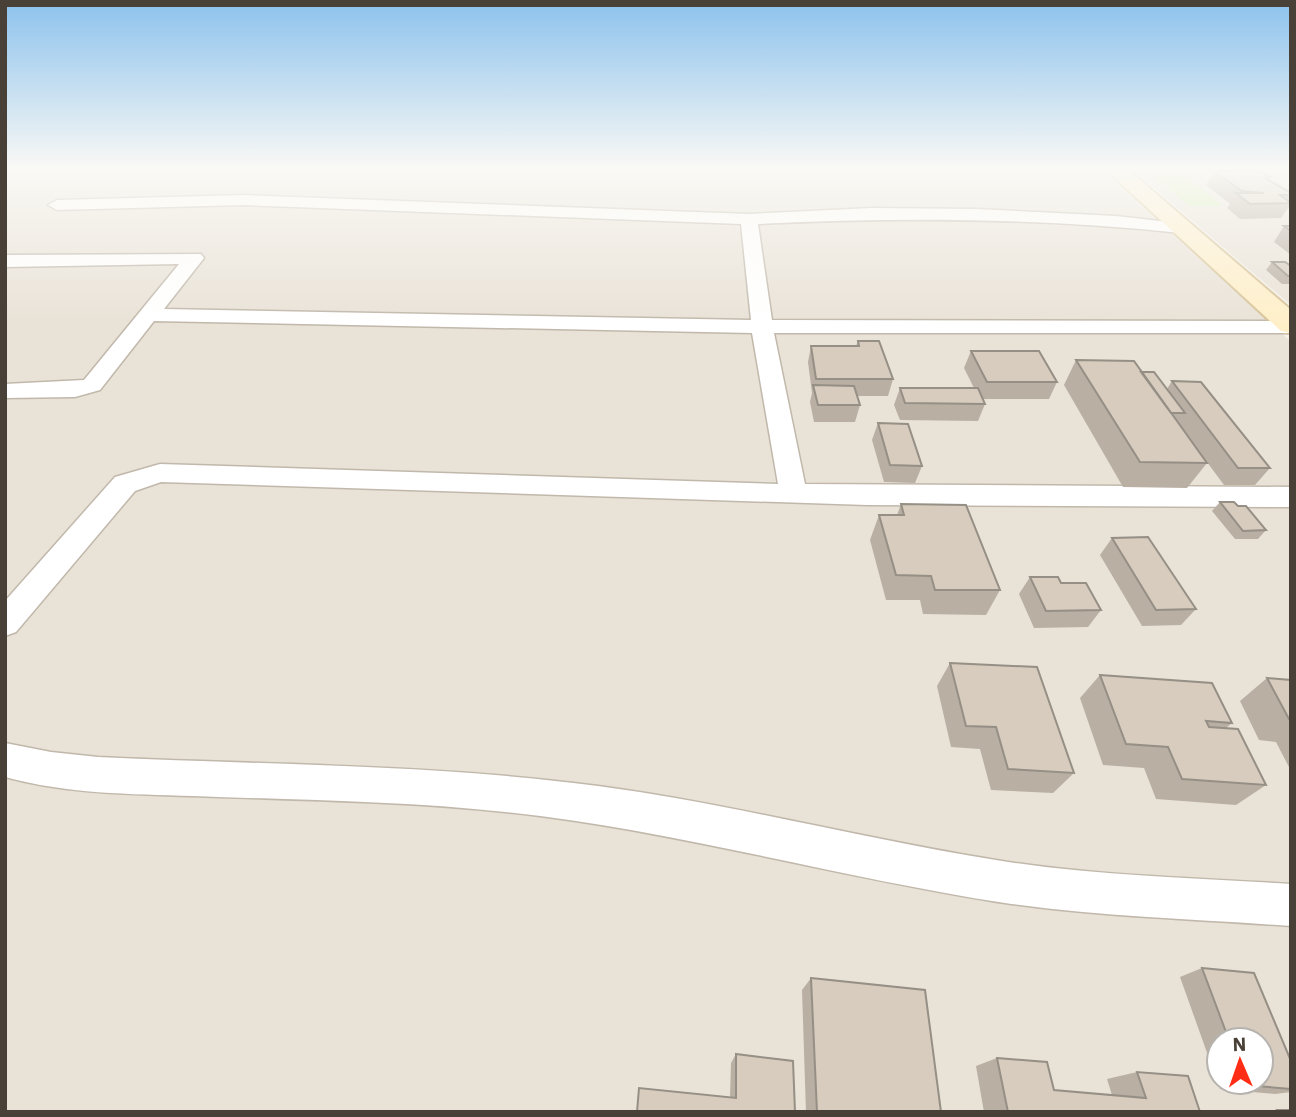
<svg xmlns="http://www.w3.org/2000/svg" width="1296" height="1117" viewBox="0 0 1296 1117" font-family="'IBM Plex Sans',sans-serif">
<rect width="100%" height="100%" fill="#f5f1e9"/>
<path fill="#e9e2d7" fill-rule="evenodd" d="M5 168H1099L1291 342V1112H5ZM1219 1040H1261V1082H1219Z
M1131 168H1291V305L1245 266Z"/>
<path fill="#d3ebb0" d="M1154 176H1186L1223 206H1189Z"/>
<g fill="none" stroke-linecap="round" stroke-linejoin="round">
<g stroke="#c1b8ab" stroke-width="3">
<path id="street" d="M244 195 749 214 872 208 977 209 1116 216 1187 224 1190 228 1181 233C1040 218 900 217 758 224L772 320 1291 321V333H774L805 484 1291 487V507L867 505 161 482 135 491 16 632 5 636V601L115 477 160 464 778 484 752 333 154 321 100 390 75 397 5 398V384L84 380 179 264 5 267V255L201 254 204 258 164 309 751 320 741 224 244 205 57 210 48 205 57 200Z
M5 743 51 752 98 757C265 765 432 764 598 786 734 804 867 840 1002 861 1097 876 1195 878 1291 884V926C1196 919 1100 917 1005 903 837 877 674 830 505 812 402 801 297 800 193 796 129 794 67 794 5 777Z"/>
</g>
<g stroke="#d7c397" stroke-width="4">
<path id="secondary" d="M1104 168H1126L1291 310V333L1281 331Z"/>
</g>
<use href="#street" fill="#fff" fill-rule="evenodd"/>
<use href="#secondary" fill="#ffefc9" fill-rule="evenodd"/>
</g>
<path fill="#b9afa3" fill-rule="evenodd" d="M1214 171 1270 177 1268 180 1291 193V200L1290 202 1291 204 1281 218 1240 219 1227 208 1230 204 1206 185Z
M1284 226H1291V255L1274 242Z
M1272 262 1291 266V284H1282L1266 270Z
M858 341 893 379 888 396H857L860 405 855 422H814L810 402 812 393 808 362 811 346H856Z
M971 351 1057 382 1049 399H983L985 404 978 421 900 420 894 405 900 388H974L964 368Z
M1076 360 1141 371 1167 389 1172 381 1270 468 1255 485H1224L1178 423 1207 463 1187 488 1123 487 1064 385Z
M878 423 922 466 915 483 884 482 872 440Z
M1220 502 1266 530 1258 539H1235L1212 511Z
M901 504 1000 590 986 615 923 614 920 600H886L870 540 879 515H897Z
M1112 538 1196 609 1181 625 1142 626 1100 555Z
M1030 577 1061 583 1101 610 1088 627 1034 628 1019 594Z
M950 663 1074 773 1053 793 991 790 980 749 951 747 937 686Z
M1100 675 1232 723 1226 728 1266 785 1236 805 1156 799 1144 768 1103 765 1080 698Z
M1267 678 1291 680V771L1276 742 1259 740 1240 701Z
M1202 968 1291 1061V1092L1275 1094 1220 1089 1180 977ZM1219 1040H1261V1082H1219Z
M811 978 941 1112H806L802 990Z
M736 1054 795 1112 730 1098 731 1063Z
M997 1058 1054 1090 1112 1095 1107 1079 1137 1072 1200 1112H984L976 1066Z"/>
<path fill="#d7ccbe" stroke="#968f85" stroke-width="2" d="M1259 170 1270 177 1265 178 1291 193V195H1280L1291 203 1250 204 1236 193H1264L1242 191 1214 171Z
M1284 226H1291V231Z
M1272 262H1285L1291 266V276H1288Z
M858 341H879L893 379H816L811 346H859Z
M971 351H1039L1057 382H987Z
M1076 360 1134 361 1207 463 1140 462Z
M1141 372H1154L1185 413H1171Z
M1172 381 1201 382 1270 468H1238Z
M813 385 854 386 860 405H818Z
M900 388H978L985 404 905 403Z
M878 423 908 424 922 466 890 465Z
M1220 502H1234L1238 506H1246L1266 530 1243 531Z
M901 504 966 505 1000 590H935L931 576 896 575 879 515H904Z
M1148 537 1196 609 1156 610 1112 538Z
M1030 577H1058L1061 583H1086L1101 610 1046 611Z
M950 663 1037 667 1074 773 1008 769 996 727 966 726Z
M1100 675 1212 683 1232 723 1206 721 1209 727 1238 729 1266 785 1182 779 1168 747 1126 744Z
M1267 678 1291 680V719H1289Z
M1202 968 1254 973 1291 1061V1089L1246 1085 1245 1082H1261V1040H1229Z
M811 978 925 990 941 1112H817Z
M736 1054 793 1061 795 1112H637L639 1088 736 1098Z
M997 1058 1047 1062 1054 1090 1146 1098 1137 1072 1188 1076 1200 1112H1008Z
M1277 1110H1291V1112H1278Z"/>
<linearGradient id="sky" x2="0" y2="1"><stop stop-color="#8cc2ed"/><stop offset="0.52" stop-color="#faf9f5"/><stop offset="1" stop-color="#faf9f5" stop-opacity="0"/></linearGradient>
<rect width="1296" height="324" fill="url(#sky)"/>
<rect width="1296" height="1117" fill="none" stroke="#494137" stroke-width="14"/>
<g transform="translate(1240 1061) rotate(358)"><circle r="33" fill="#ffffff" stroke="#b6b3af" stroke-width="2"/>
<path d="M0-5L12 26L0 18L-12 26Z" fill="#ff2d16"/>
<text y="-10" font-size="19" font-weight="bold" text-anchor="middle" fill="#494137">N</text>
</g>
</svg>
